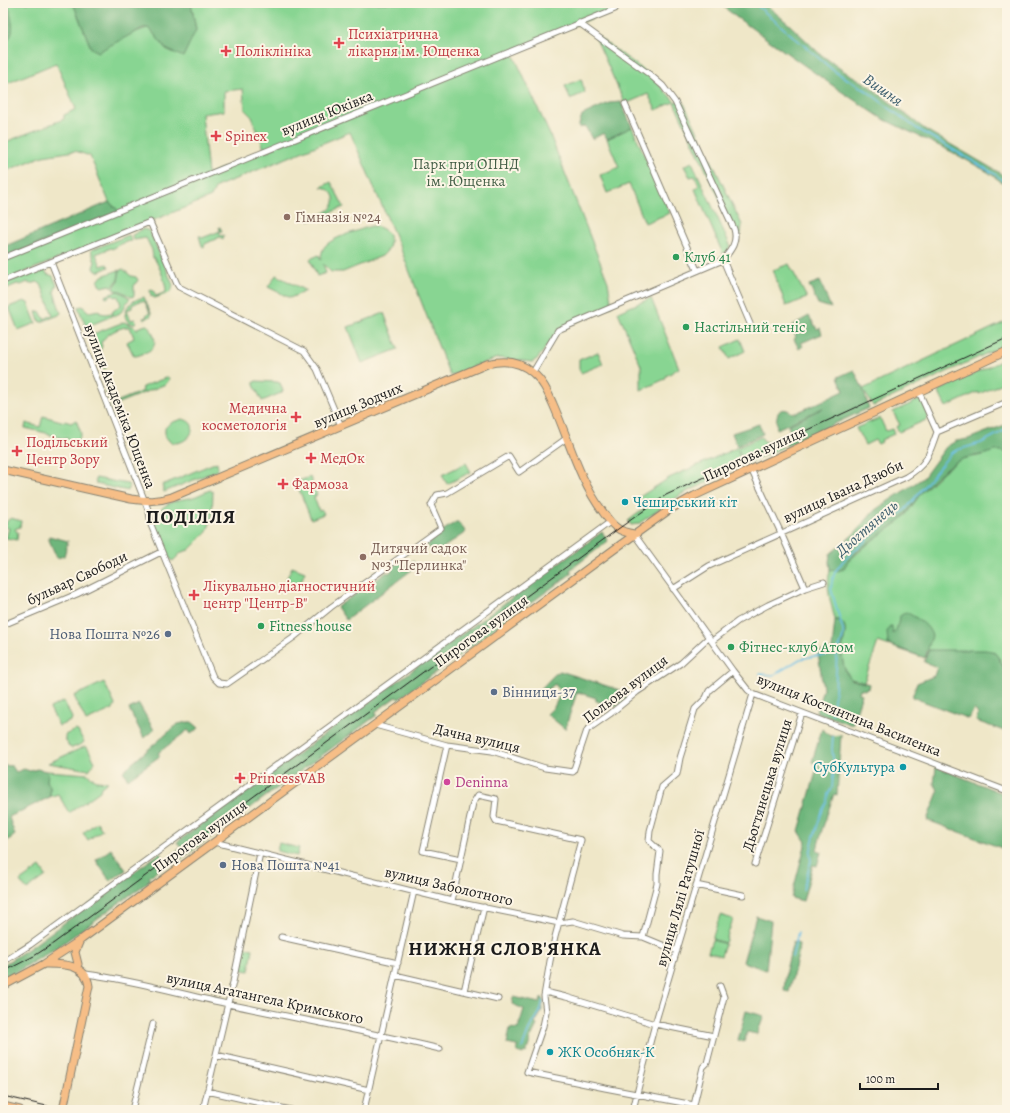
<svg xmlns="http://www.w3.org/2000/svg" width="1010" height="1113" viewBox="0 0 1010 1113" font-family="Alegreya,serif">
<rect width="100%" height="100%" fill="#fcf5e5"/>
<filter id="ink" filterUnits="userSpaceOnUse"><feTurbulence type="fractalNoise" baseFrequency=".025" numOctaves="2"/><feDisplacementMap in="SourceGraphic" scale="8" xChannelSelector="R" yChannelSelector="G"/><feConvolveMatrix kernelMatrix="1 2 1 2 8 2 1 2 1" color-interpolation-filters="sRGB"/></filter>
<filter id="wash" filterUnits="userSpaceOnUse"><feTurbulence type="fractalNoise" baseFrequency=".012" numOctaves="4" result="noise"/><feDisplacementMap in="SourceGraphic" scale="16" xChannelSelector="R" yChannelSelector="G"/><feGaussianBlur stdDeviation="0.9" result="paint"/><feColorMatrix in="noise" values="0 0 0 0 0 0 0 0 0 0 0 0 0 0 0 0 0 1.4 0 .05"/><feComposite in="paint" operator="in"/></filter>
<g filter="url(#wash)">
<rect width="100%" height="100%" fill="#efe7c8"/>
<path fill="#88d592" stroke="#527857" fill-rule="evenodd" d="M3 3H73L91 48 147 28 150 29 166 49 196 30 191 3H612L615 9 512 51 550 135 608 282 612 306 558 330 542 353 537 359 532 362 498 358 486 362 450 376 402 252 350 132 216 187 211 197 3 281V258L119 211 109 202 90 156 75 151 43 156 3 172V143L64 119V115L76 109 56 63 3 85ZM243 89 245 110 252 117 265 151 208 174 202 114 224 111V91Z
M594 34 649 74 675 102 682 99 742 225 741 234 737 243 735 232 674 102 656 110 648 94 625 104Z
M581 79 585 92 584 93 570 99 565 86Z
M632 127 670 213 645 223 629 184 607 193 600 175 619 167 607 139Z
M692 162 730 245 728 251 723 254 695 189 699 186 695 176 690 177 684 166Z
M331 182 344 207 310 221 309 219C315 216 324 214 329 210 340 201 332 188 321 187Z
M371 226C390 226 397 244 382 256L343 272H331L323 264 326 273 317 276 310 259 319 255 321 260C321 255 322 249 326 245 334 237 360 230 371 226Z
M220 227 222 231 219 232 221 236 224 235 223 240 220 237 205 244 204 247 202 246 199 236H201L202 238 220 231 219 227Z
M143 229 147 230 150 232 173 285 172 290 169 293 155 298 151 296 150 290H153L156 296 166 292C166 283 160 267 154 258H153L152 250 146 238 134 240 132 235Z
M129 235 132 241C125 241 118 246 112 249L111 248 96 254 101 266 107 264 109 267 100 271H96L93 267 95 262 91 250Z
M789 264 807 298 786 306 773 270Z
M44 268 47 274 53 276 57 285 54 292 61 313 59 315 41 322 39 321 36 312 40 311 44 319 53 315 41 284H40L38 282 29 284 28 282 21 285 17 284 3 290V284Z
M123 269 131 276 136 277 138 280 134 286V296L131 297 121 291 114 290 113 288 118 282 120 270Z
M119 270C119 277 118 283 111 287L110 285 102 287 99 285 98 281 102 276Z
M276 275 306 291 290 298 268 287Z
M118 291 124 294 130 299C122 306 127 311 114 316L112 312 121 305 118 296 115 297 113 295 106 298 105 296Z
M144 297 151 313V316L144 320 143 318 147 317 146 315 150 313 145 302C141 299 137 303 132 305V308L127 310 131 320 135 319 136 322 134 324 130 323 125 316C126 304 133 300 144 297Z
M651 298 679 368 666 376 665 379 641 390V366L618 312Z
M24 301 28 303 36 323 18 330 9 307Z
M82 306 89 312 99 310 100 313 106 314 111 313 112 316 86 327 78 307Z
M384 313 398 349 362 363 348 327Z
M1007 321V344L873 406 863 389Z
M124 322 135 327 137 330V328L146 325 149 326C156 338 159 348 144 353 140 355 138 356 134 356L129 346 130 345H128L127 342 134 338 130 327C121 326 105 334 101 343L102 346 100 351 106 368 103 369 90 335Z
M740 339 745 351 729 359 723 347Z
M598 352 603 364 581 373 579 369V360Z
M1007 358V381L979 394 978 392 946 407 938 391Z
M168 377 169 380 166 384 116 404V402L143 391 142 387Z
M256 381 277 382 280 383 283 391 281 393 262 401 254 385V382Z
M107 388 108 389 124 429H121L118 425 106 393Z
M921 399 929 415 926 420 899 432 896 427 900 425 893 412Z
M43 416 65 422V421L71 423 76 420 81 433 79 440 75 441 67 439V438L65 439 50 435V434L25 428 26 423 40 427Z
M880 418 886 431 892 429 894 434 881 440 882 442 878 444 875 440 865 445 856 428Z
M182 419C204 423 187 448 170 442L165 436V428L170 423Z
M761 437 764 441 768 442 778 437 783 447 746 464 738 450 742 466 682 494 638 524 631 525 628 521 645 508 638 498 669 478Z
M994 450H999L1007 453V673L999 658 929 650 919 656 878 642 864 682 851 679 843 666 842 650 845 633 839 620H835C831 603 825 587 830 570L837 571 876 537 892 527 905 516 921 493 944 471 961 459 983 455Z
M217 462 218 469 216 471 164 492 162 485Z
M466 463 471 472 447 484 442 475Z
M310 477 317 495 314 497 319 511 322 510 324 514 311 519 296 482Z
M96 478 128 484 129 486 128 491 96 484 95 479Z
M210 490 213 492 212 517 207 532 189 550 182 552 173 561 170 559 158 531 155 527C155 506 172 500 190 498 196 497 204 492 210 490Z
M11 518 21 521 20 527 15 529 16 531 18 532 17 540 6 538 9 528 5 527 7 521Z
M292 567 305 572 299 586 286 580Z
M104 682 115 705 113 709 86 721 74 696Z
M64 701 72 718 71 721 59 726 50 708Z
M75 730 78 731 84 742 82 744 72 748 69 747 65 738V735Z
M84 747H87L95 762 89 770 48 763Z
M47 771 88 774 96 781 108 782 101 787 100 791 69 813 58 794 50 797V787L47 781 48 774Z
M97 822 102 830 88 840 83 833Z
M279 843 299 848 297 856 277 851Z
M40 867 46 876 27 890 20 881Z
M720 915 733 919 725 943 712 939Z
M712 940 725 944 721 956 708 952Z
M243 947 253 949 249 971 239 969Z"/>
<path fill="#6eb67c" stroke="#45694c" d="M73 3H191L196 30 183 57 166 49 150 29 147 28H143L98 52 91 48Z
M719 3H764L791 26 819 53 842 70 865 83 926 130 1000 173 1007 179V186L988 172 952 152 883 119 839 90 736 17Z
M4 6 9 8 10 11C12 25 17 35 3 43V7Z
M621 102 632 127 607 139 604 133 592 139 585 126 580 128 579 125 582 115 609 103Z
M109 202 119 211 3 258V247Z
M820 281 831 308 818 304 809 285Z
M809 316 817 329 820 328 822 334 801 343 803 346 799 349 794 339 796 337 791 326Z
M854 370 863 389 869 408 786 446 783 436 790 432 788 425 823 408 777 429C776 423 775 406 787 410 790 411 791 413 796 413L844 391 838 377Z
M759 424 763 434 737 446 732 433Z
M1007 424V453C996 448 992 453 981 455 974 456 967 457 960 460 944 468 928 484 917 498 911 506 906 515 898 522 884 534 849 552 844 569L837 571 830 570 829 562 830 554 855 533 875 510 923 478 946 447 956 441 968 439Z
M456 522H458L466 532 434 554 427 545 432 541 433 537Z
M602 532 608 541 570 570 572 573 399 699 396 697 375 712 377 715 178 861 173 854 181 848 177 842Z
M49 536 68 541 64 556 57 558 49 540Z
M401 560 405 566 413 561 417 566 346 620 337 607 387 572 388 573 392 571 391 568Z
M906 612C915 617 929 624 932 636L925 658 888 644 887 632 890 626H892L893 634 896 630 900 616Z
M835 620C852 621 843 640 842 650 842 658 843 665 846 672 847 674 849 678 851 679 856 682 864 682 869 684L868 689 866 688 865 690 860 689 859 693 862 694 852 725 816 712 823 689 818 652 832 649Z
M929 650H985L992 651 996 654 1007 673V690L1004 695 1007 700V732L976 721 978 714 974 709 969 719 912 697 917 683 934 676 937 667 924 662Z
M560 671 632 694 615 707 596 701V698L577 692 565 729 547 714 554 707 561 693 555 684 539 696 536 694 554 675Z
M139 704 154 730 144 738 129 709Z
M188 722H192L199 728 191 734 188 730 158 753 160 756 128 779 123 771 178 724Z
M822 729 830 736 841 735 837 795 834 794 821 833 817 850 821 852 817 866 813 865 803 901 791 898 806 842 799 831 818 765 812 762Z
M3 765 12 766 16 772 24 769 30 771 37 769 47 771 48 774 47 781 50 787V797L9 817 15 835 3 844Z
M936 767 1007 795V850L927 820 938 792 937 788 934 784Z
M111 849 126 870 110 881 96 860Z
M160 853 163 858 157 863 161 868 149 877 151 880 58 947 3 980V965L31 947Z
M756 916 771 921 766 970 743 962Z
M793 942 799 944 798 955 789 992 784 991 786 970Z
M513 997 539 1003 542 997 544 1001 541 1013 535 1023 537 1025 529 1041 530 1042 526 1053 524 1052 523 1054 517 1052V1046L507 1044 510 1028 518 1029 524 1009 512 1004Z
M746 1011 764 1016 757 1034 747 1032 744 1042 738 1040Z"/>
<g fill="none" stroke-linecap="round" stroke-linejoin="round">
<path stroke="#6abfe6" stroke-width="1.5" d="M754 3 834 71 867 91 889 108 916 128 993 173 1007 183
M760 674 774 675 800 659 815 656 833 655 836 653
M832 714 835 693 837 651C841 645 844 638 843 630L831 589 832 581 835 572 843 561 878 530 905 510 951 453 957 450 981 443 1007 429
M803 890 811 861 810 854 814 836 823 809 827 802 828 794 832 788 834 766 832 749 833 736
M792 957 798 932
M522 1048 529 1030 540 1012 543 1001"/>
</g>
</g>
<g filter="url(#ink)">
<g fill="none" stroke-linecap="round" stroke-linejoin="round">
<g stroke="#868272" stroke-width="7">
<path id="minor" d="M625 104 697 270
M3 258 615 9
M723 260 751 326
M51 262 149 512 151 525 213 677 219 683 227 684 293 638 331 607 441 528 431 505 437 495 447 493 509 456 519 472 567 438
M3 281 150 222 177 284 179 287 304 351 317 369 341 426
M533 372 558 330 723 260C731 250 738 242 734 229L675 102 663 86 649 74 579 23
M919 392 937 432
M751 469 781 533 805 588
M634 534 733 671 748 690 753 694 1007 791
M673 589 709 566 906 477C928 464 929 454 937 432L1007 402
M3 625 77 594 161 552
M712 641 738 621 768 605 805 588 824 582
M375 725 447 745 492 751 545 768 573 772 587 730 610 714 637 692 681 663 709 637
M447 745 423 851 461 859
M214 842 452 901 559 923 573 921 623 936 643 937 677 951
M755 864 802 713
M696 885 743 895
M452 901 473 803 478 795 496 799 494 817 496 821 581 840 555 937 550 961 544 996 546 1012 543 1026 527 1072 605 1088 694 1105 695 1109
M281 937 398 963
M643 937 657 884V874L660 851 649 841 650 831 662 787 677 774 680 758 695 709 706 698 709 691 733 671
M3 962 30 945 610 522
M86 974C134 980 181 994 228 1004 299 1019 369 1032 440 1049
M395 975 498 999
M464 991 484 907
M545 992 566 997 655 1024 714 1036
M216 1055 369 1090
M207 1091 291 1110
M694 1105 703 1067 707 1063 724 997 720 986
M132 1110 153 1024
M203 1110 233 982 260 853
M364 1110 414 891
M633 1110 643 1069 655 1024 753 694"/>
</g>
<g stroke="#868272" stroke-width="9">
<path id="major" d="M3 470 131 499C146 501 157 502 172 497L487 364C503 360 520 361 533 373 543 381 548 393 553 404 569 440 579 480 603 512 607 518 611 524 617 528 622 532 628 533 634 534
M44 964C62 964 86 963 89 986L63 1110
M78 964 75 952 80 940
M3 986 44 964 82 939 616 548 669 510 694 496 1007 351
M3 1106 20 1110"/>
</g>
<use href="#minor" stroke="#fff" stroke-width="5"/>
<use href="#major" stroke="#f6be87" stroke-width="7"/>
<path stroke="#1c1c1c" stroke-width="1" d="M3 972 34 956 54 943 618 529 666 495 1007 338
M3 1096 64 1110"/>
</g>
</g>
<g fill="#e0444e" stroke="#fcf5e5" stroke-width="1.5">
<path d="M337 37h4v4h4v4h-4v4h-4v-4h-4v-4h4z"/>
<path d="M224 45h4v4h4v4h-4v4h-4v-4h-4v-4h4z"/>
<path d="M214 130h4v4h4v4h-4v4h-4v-4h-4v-4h4z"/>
<path d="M294 411h4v4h4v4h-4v4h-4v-4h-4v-4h4z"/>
<path d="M15 445h4v4h4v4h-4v4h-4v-4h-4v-4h4z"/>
<path d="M309 452h4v4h4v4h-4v4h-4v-4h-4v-4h4z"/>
<path d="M281 478h4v4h4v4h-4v4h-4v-4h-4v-4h4z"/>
<path d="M192 589h4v4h4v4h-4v4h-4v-4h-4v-4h4z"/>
<path d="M238 772h4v4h4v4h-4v4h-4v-4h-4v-4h4z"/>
</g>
<g fill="#8d6e63" stroke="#fcf5e5" stroke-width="1.5">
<circle cx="287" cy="217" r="4"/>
<circle cx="363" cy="557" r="4"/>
</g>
<g fill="#2e9e5b" stroke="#fcf5e5" stroke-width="1.5">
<circle cx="676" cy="257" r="4"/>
<circle cx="686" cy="327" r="4"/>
<circle cx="261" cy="626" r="4"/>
<circle cx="731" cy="647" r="4"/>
</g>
<g fill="#0f9aa8" stroke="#fcf5e5" stroke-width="1.5">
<circle cx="625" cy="502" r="4"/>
<circle cx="903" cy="767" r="4"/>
<circle cx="550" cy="1052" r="4"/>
</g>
<g fill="#5c6f8a" stroke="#fcf5e5" stroke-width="1.5">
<circle cx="168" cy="634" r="4"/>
<circle cx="494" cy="692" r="4"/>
<circle cx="223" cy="865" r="4"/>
</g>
<circle fill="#d1479c" stroke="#fcf5e5" stroke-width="1.5" cx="447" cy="782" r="4"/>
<g text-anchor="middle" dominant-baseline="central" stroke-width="4" stroke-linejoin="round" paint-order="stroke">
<g font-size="15" fill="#be3a42" stroke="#fcf5e5" text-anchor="start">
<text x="348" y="34">Психіатрична<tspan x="348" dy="17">лікарня ім. Ющенка</tspan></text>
<text x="235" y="51">Поліклініка</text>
<text x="225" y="136">Spinex</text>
<text x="287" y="408" text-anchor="end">Медична<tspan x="287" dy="17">косметологія</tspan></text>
<text x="26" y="442">Подільський<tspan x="26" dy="17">Центр Зору</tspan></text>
<text x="320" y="458">МедОк</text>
<text x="292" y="484">Фармоза</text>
<text x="203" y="586">Лікувально діагностичний<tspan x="203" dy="17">центр "Центр-В"</tspan></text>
<text x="249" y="778">PrincessVAB</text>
</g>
<g font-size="15" fill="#1c1c1c" stroke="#fcf5e5">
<text transform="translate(327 113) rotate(-22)">вулиця Юківка</text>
<text transform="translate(358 405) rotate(-23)">вулиця Зодчих</text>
<text transform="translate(120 406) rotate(69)">вулиця Академіка Ющенка</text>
<text transform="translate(754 454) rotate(-25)">Пирогова вулиця</text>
<text transform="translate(843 491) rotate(-25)">вулиця Івана Дзюби</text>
<text transform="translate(77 578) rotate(-25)">бульвар Свободи</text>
<text transform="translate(481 631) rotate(-36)">Пирогова вулиця</text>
<text transform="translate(625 689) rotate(-37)">Польова вулиця</text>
<text transform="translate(849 715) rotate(22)">вулиця Костянтина Василенка</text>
<text transform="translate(477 738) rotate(13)">Дачна вулиця</text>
<text transform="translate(767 785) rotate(-73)">Дьогтянецька вулиця</text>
<text transform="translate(200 836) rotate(-36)">Пирогова вулиця</text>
<text transform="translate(449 886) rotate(13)">вулиця Заболотного</text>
<text transform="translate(680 898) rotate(-74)">вулиця Лялі Ратушної</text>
<text transform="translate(265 998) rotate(12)">вулиця Агатангела Кримського</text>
</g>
<g font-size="15" fill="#425d45" stroke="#fcf5e5">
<text x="466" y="164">Парк при ОПНД<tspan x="466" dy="17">ім. Ющенка</tspan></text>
</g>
<g font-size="15" fill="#785e54" stroke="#fcf5e5" text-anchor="start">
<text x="295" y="217">Гімназія №24</text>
<text x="371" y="548">Дитячий садок<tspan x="371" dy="17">№3 "Перлинка"</tspan></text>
</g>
<g font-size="15" fill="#27864d" stroke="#fcf5e5" text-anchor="start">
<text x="684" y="257">Клуб 41</text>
<text x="694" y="327">Настільний теніс</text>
<text x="269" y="626">Fitness house</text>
<text x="739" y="647">Фітнес-клуб Атом</text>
</g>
<g font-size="15" fill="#0d838f" stroke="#fcf5e5" text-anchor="start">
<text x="633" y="502">Чеширський кіт</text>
<text x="895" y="767" text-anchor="end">СубКультура</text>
<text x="558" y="1052">ЖК Особняк-К</text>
</g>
<g font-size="15" fill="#4e5e75" stroke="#fcf5e5" text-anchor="start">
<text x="160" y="634" text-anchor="end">Нова Пошта №26</text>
<text x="502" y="692">Вінниця-37</text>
<text x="231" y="865">Нова Пошта №41</text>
</g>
<g font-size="15" fill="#b23c85" stroke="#fcf5e5" text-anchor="start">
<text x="455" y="782">Deninna</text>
</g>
<g font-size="16" font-style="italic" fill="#3b5d6d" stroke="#fcf5e5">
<text transform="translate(883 90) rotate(35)">Вишня</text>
<text transform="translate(867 528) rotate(-41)">Дьогтянець</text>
</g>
<g font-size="19" font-weight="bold" letter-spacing="1" fill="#1c1c1c" stroke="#fcf5e5">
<text x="191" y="517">ПОДІЛЛЯ</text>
<text x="505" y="949">НИЖНЯ СЛОВ'ЯНКА</text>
</g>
</g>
<rect width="1010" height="1113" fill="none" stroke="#fcf5e5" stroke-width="16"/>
<path d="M860 1083v6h78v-6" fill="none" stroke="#1c1c1c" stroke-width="2"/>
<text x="866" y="1083" font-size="12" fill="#1c1c1c" stroke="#fcf5e5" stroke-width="3" paint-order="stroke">100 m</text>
</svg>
